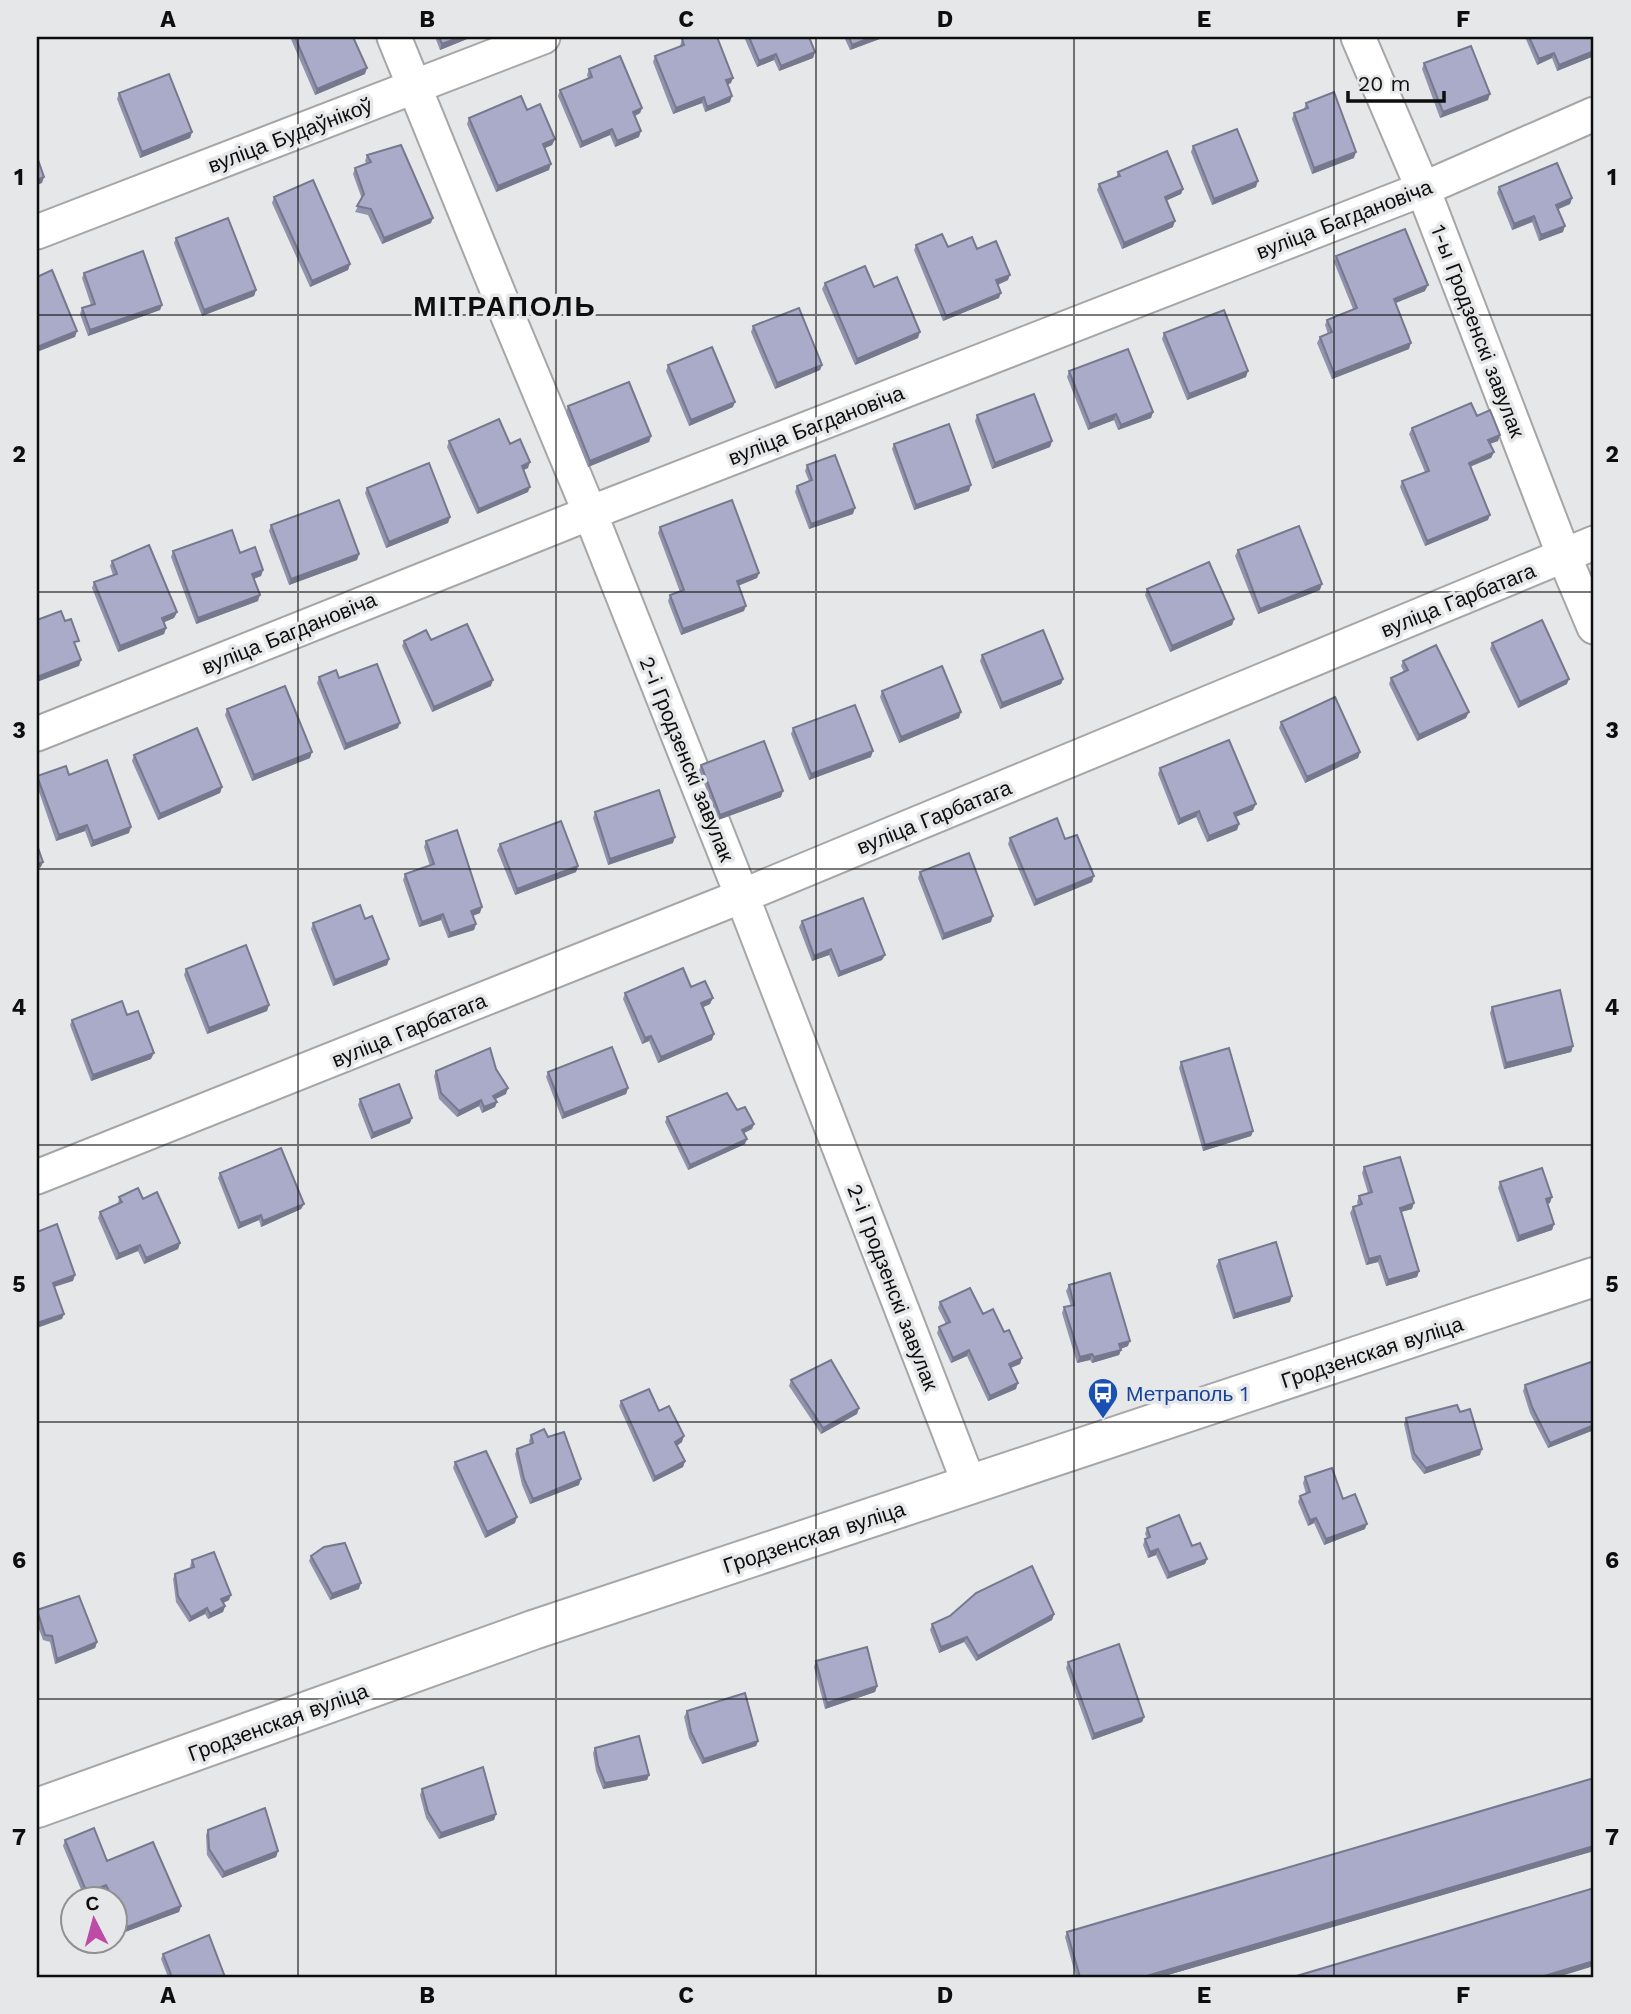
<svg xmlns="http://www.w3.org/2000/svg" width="1631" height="2014" viewBox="0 0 1631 2014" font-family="'Work Sans',sans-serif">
<rect width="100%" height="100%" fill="#e6e7e8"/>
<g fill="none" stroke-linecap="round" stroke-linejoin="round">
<g stroke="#a6a6a7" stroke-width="37">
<path id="street" d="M394 37 502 302 590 513 742 896 970 1486
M1358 37 1423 189 1564 556 1594 627
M37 232 543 37
M37 734 590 513 1423 189 1594 114
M37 1177 742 896 1594 543"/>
</g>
<g stroke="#a6a6a7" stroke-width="42">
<path id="secondary" d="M37 1808 533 1630 1594 1277"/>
</g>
<use href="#street" stroke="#fff" stroke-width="33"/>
<use href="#secondary" stroke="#fff" stroke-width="38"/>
</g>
<path fill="#9193ad" d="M290 37H353L365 74 315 95Z
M435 37H472L440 50Z
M744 37H809L815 52 813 58 779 71 774 60 757 67Z
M844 37H885L850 50Z
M1525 37H1593L1594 56 1557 71 1552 58 1537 65Z
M682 39 731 83 727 85 730 102 705 112 702 103 673 114 653 62 655 56 680 46Z
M1424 63 1488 100 1440 118 1422 69Z
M589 69 642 108 640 113 635 116 639 137 615 147 610 135 580 148 558 96 560 90 588 78 587 75Z
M119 93 192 132 190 138 140 158 117 99Z
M1306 103 1354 158 1312 174 1292 119 1294 113 1304 109Z
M527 110 555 139 552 145 544 148 549 170 496 192 467 124 469 118Z
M1193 146 1256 187 1212 205 1191 152Z
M367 155 431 223 382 244 368 215 355 212 362 199 353 174 355 168 367 164 365 161Z
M1118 172 1183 189 1181 194 1166 201 1173 227 1122 249 1097 190 1099 184 1116 178Z
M1499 187 1572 198 1570 204 1558 209 1563 232 1539 241 1532 222 1512 230 1497 193Z
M274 197 350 264 348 270 310 287 272 203Z
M176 238 256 290 254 296 202 316 174 243Z
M916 245 977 249 1008 280 998 285 999 298 943 321 914 250Z
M1336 256 1425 291 1395 303 1409 349 1332 379 1317 343 1320 337 1328 334 1325 325 1327 320 1353 309 1334 262Z
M84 273 162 305 160 310 88 336 80 314 82 308 91 305 82 278Z
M825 283 918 338 855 365 822 289Z
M753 326 822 365 820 370 775 389 751 332Z
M1164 333 1246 377 1187 400 1162 339Z
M668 365 733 407 689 426 666 371Z
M1069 371 1153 412 1151 418 1118 430 1114 420 1088 430 1067 377Z
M568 406 651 436 649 442 588 467 566 412Z
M977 415 1052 441 1050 447 992 469 975 421Z
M1477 416 1498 441 1490 444 1494 452 1491 458 1470 467 1488 520 1425 546 1400 487 1402 481 1425 472 1409 434 1412 428Z
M449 441 510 444 528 468 523 470 528 492 477 514 447 447Z
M894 444 969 491 914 510 892 449Z
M807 465 853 514 809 529 795 492 797 486 809 481 805 471Z
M367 488 450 517 448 523 386 548 365 493Z
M271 525 359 554 357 560 289 585 269 531Z
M660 527 759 573 757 578 738 586 744 611 681 635 668 601 670 595 680 592 658 533Z
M1238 550 1320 590 1258 614 1235 556Z
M173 551 240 553 263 570 261 576 254 579 258 601 196 624 171 557Z
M112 561 177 612 174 618 164 622 166 628 164 634 118 652 92 588 94 582 113 575 110 566Z
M1147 589 1234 619 1232 625 1170 652 1145 595Z
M431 640 491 686 432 712 402 646 404 641Z
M1492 643 1567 684 1518 708 1490 649Z
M982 655 1063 679 1061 684 1000 709 980 661Z
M1403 661 1466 718 1417 741 1389 684 1391 678 1404 672 1401 666Z
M319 677 339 678 398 728 344 750 317 683Z
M882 691 959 718 899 743 880 697Z
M227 709 310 758 252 781 225 715Z
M1281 722 1360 752 1358 758 1305 783 1279 728Z
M793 728 871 757 809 780 791 734Z
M134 755 222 787 220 793 158 820 132 761Z
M701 765 781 797 718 820 699 770Z
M1160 768 1253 810 1236 817 1239 824 1237 830 1207 842 1196 817 1178 825 1158 774Z
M37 776 129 833 91 847 85 831 56 841 37 786Z
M595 812 673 843 608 865 593 818Z
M1010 838 1065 839 1092 882 1034 906 1008 844Z
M426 841 480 913 473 916 476 924 474 930 448 938 441 920 419 927 403 880 405 874 430 866 424 847Z
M500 844 578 866 576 872 515 895 497 850Z
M920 872 991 922 942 940 918 878Z
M802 921 885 955 882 960 838 977 829 955 812 961 799 927Z
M313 923 389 959 387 965 333 986 311 929Z
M186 969 269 1005 267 1011 207 1034 184 975Z
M691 987 710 1004 703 1007 712 1040 658 1063 649 1041 642 1044 623 999 625 993Z
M1492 1007 1573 1046 1571 1052 1504 1069 1490 1013Z
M72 1020 151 1059 91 1081 70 1025Z
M1181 1062 1253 1131 1251 1136 1203 1151 1179 1068Z
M496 1069 506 1094 496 1099 495 1107 482 1113 479 1106 457 1117 439 1099 434 1076 436 1071Z
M548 1072 628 1088 626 1094 562 1119 546 1077Z
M360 1099 410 1123 371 1139 358 1105Z
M737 1110 754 1124 752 1129 744 1133 745 1144 688 1170 665 1122 667 1117Z
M1364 1167 1412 1209 1401 1212 1419 1271 1417 1277 1386 1286 1378 1262 1366 1265 1350 1213 1353 1207 1358 1205 1357 1202 1359 1196 1368 1193 1362 1173Z
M220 1173 304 1204 301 1209 261 1227 259 1220 238 1229 218 1178Z
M1500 1182 1550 1203 1547 1204 1554 1224 1552 1230 1517 1242 1498 1188Z
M119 1197 143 1199 180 1243 178 1249 144 1264 138 1251 116 1260 98 1218 100 1212 118 1204Z
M1219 1260 1290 1302 1233 1319 1216 1266Z
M1069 1285 1128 1346 1121 1349 1119 1355 1092 1363 1090 1360 1077 1363 1062 1313 1064 1307 1071 1306 1066 1291Z
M940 1302 983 1314 1004 1332 1022 1358 1020 1364 1011 1368 1016 1389 988 1401 967 1356 951 1363 937 1333 939 1327 946 1324 938 1308Z
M1594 1361V1430L1548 1448 1530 1413 1523 1391 1525 1385Z
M791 1380 859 1408 857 1414 821 1434 789 1386Z
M621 1401 682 1442 677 1446 685 1461 683 1467 653 1482 619 1406Z
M1460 1412 1480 1455 1424 1474 1412 1459 1404 1424 1406 1418Z
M531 1435 548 1437 579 1485 530 1504 522 1485 515 1454 517 1449 530 1444 529 1441Z
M455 1462 515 1523 485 1538 453 1468Z
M1305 1477 1343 1499 1365 1529 1324 1545 1314 1523 1308 1526 1298 1502 1300 1496 1306 1494 1303 1483Z
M1147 1528 1192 1546 1207 1559 1205 1564 1167 1579 1156 1555 1148 1558 1143 1545 1145 1539 1147 1538 1145 1534Z
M311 1556 359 1589 330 1600 309 1561Z
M192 1560 229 1600 223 1603 225 1606 223 1612 208 1619 205 1614 189 1622 176 1602 173 1579 175 1574 191 1568 190 1566Z
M37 1610 97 1642 95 1648 55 1664 50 1642 43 1640 37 1624Z
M1054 1614 1052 1620 976 1661 964 1642 939 1653 930 1630 932 1624 950 1616Z
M816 1661 877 1686 875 1692 825 1709 814 1667Z
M1068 1662 1144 1717 1142 1722 1092 1740 1066 1668Z
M687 1711 758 1741 756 1746 702 1764 689 1738 684 1717Z
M595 1748 649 1775 647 1780 603 1789 596 1771 593 1753Z
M1594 1778V1851L1161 1977H1076L1065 1937 1067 1932Z
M422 1789 496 1814 494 1820 439 1839 426 1818 420 1795Z
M208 1830 278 1851 276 1857 222 1878 207 1855 206 1835Z
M65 1840 107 1861 181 1906 179 1912 125 1932 116 1914V1899H107L103 1891 85 1899 63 1846Z
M163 1954 225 1977H168L161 1959Z"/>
<path fill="#76788d" d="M460 37H472L440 50 442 44Z
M872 37H885L850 50 852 45Z
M1594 51V56L1557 71 1559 65Z
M815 52 813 58 779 71 781 66Z
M1554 53 1552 58 1537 65 1539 59Z
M776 54 774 60 757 67 759 61Z
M367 68 365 74 315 95 317 89Z
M733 78 731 83 724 86 726 80Z
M1490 94 1488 100 1440 118 1443 112Z
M732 96 730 102 705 112 707 107Z
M704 97 702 103 673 114 676 108Z
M642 108 640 113 631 118 633 112Z
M612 129 610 135 580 148 582 142Z
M641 131 639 137 615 147 617 141Z
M192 132 190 138 140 158 142 152Z
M555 139 552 145 541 150 543 144Z
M1356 152 1354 158 1312 174 1314 168Z
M551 164 549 170 496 192 498 186Z
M44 177 42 183 37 185V180Z
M1258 181 1256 187 1212 205 1214 199Z
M1183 189 1181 194 1162 202 1165 197Z
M1572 198 1570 204 1554 211 1556 205Z
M1534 216 1532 222 1512 230 1514 224Z
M433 218 431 223 382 244 384 238Z
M1175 221 1173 227 1122 249 1124 243Z
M1565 226 1563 232 1539 241 1541 235Z
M350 264 348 270 310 287 312 281Z
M1010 275 1008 280 994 286 996 280Z
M1428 285 1425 291 1391 305 1394 299Z
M256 290 254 296 202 316 204 310Z
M1001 293 999 298 943 321 946 316Z
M162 305 160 310 88 336 90 330Z
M77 331 75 337 37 352V347Z
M920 332 918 338 855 365 857 359Z
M1411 343 1409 349 1332 379 1334 373Z
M822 365 820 370 775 389 777 383Z
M1248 371 1246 377 1187 400 1189 394Z
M735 402 733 407 689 426 691 420Z
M1153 412 1151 418 1118 430 1121 425Z
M1116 414 1114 420 1088 430 1090 424Z
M1500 435 1498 441 1486 445 1488 440Z
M651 436 649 442 588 467 590 461Z
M1052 441 1050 447 992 469 995 463Z
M1494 452 1491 458 1466 468 1469 463Z
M530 462 528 468 519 472 522 466Z
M971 485 969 491 914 510 916 505Z
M530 487 528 492 477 514 479 509Z
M855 508 853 514 809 529 811 524Z
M1490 515 1488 520 1425 546 1427 541Z
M450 517 448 523 386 548 389 542Z
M359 554 357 560 289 585 291 579Z
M263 570 261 576 250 580 252 574Z
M759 573 757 578 735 587 737 581Z
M1322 584 1320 590 1258 614 1260 609Z
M260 595 258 601 196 624 198 618Z
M746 606 744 611 681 635 683 629Z
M177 612 174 618 160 624 162 618Z
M1234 619 1232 625 1170 652 1172 646Z
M166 628 164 634 118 652 120 646Z
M81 660 79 666 37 682V677Z
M1063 679 1061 684 1000 709 1002 703Z
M1569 679 1567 684 1518 708 1520 702Z
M493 680 491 686 432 712 434 707Z
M961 712 959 718 899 743 901 737Z
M1469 712 1466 718 1417 741 1419 735Z
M400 723 398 728 344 750 346 744Z
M873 751 871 757 809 780 811 774Z
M312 752 310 758 252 781 254 775Z
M1360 752 1358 758 1305 783 1307 777Z
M222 787 220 793 158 820 160 814Z
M783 791 781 797 718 820 720 815Z
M1256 804 1253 810 1232 818 1234 813Z
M1199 811 1196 817 1178 825 1180 819Z
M1239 824 1237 830 1207 842 1209 836Z
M87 825 85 831 56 841 59 835Z
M131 827 129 833 91 847 93 841Z
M675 837 673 843 608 865 610 859Z
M43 862 41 867 37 869V864Z
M578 866 576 872 515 895 517 889Z
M1094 876 1092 882 1034 906 1036 900Z
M482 907 480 913 469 917 471 911Z
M443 914 441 920 419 927 422 922Z
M993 916 991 922 942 940 944 934Z
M476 924 474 930 448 938 450 933Z
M831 949 829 955 812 961 814 956Z
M885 955 882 960 838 977 840 972Z
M389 959 387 965 333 986 335 980Z
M713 998 710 1004 699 1009 701 1003Z
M269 1005 267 1011 207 1034 209 1028Z
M714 1034 712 1040 658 1063 661 1057Z
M651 1036 649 1041 642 1044 645 1038Z
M1573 1046 1571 1052 1504 1069 1506 1063Z
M154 1053 151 1059 91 1081 93 1075Z
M508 1088 506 1094 491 1101 493 1096Z
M628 1088 626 1094 562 1119 564 1113Z
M481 1100 479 1106 457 1117 459 1111Z
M497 1102 495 1107 482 1113 484 1107Z
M412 1118 410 1123 371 1139 373 1133Z
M754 1124 752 1129 740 1135 742 1130Z
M1253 1131 1251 1136 1203 1151 1205 1145Z
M747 1139 745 1144 688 1170 690 1165Z
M1552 1197 1550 1203 1544 1205 1546 1199Z
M1414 1203 1412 1209 1397 1213 1400 1208Z
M304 1204 301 1209 261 1227 263 1221Z
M261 1215 259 1220 238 1229 240 1223Z
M1554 1224 1552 1230 1517 1242 1519 1236Z
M180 1243 178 1249 144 1264 146 1258Z
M140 1245 138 1251 116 1260 119 1254Z
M1380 1256 1378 1262 1366 1265 1369 1259Z
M1419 1271 1417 1277 1386 1286 1388 1280Z
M75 1275 73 1281 51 1288 53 1283Z
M1292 1296 1290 1302 1233 1319 1235 1314Z
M64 1314 62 1319 37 1328V1323Z
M1130 1341 1128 1346 1117 1350 1119 1344Z
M969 1350 967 1356 951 1363 953 1358Z
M1121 1350 1119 1355 1092 1363 1094 1357Z
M1092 1354 1090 1360 1077 1363 1080 1357Z
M1022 1358 1020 1364 1007 1369 1009 1364Z
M1018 1383 1016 1389 988 1401 990 1396Z
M859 1408 857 1414 821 1434 823 1428Z
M1594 1425V1430L1548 1448 1550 1443Z
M684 1436 682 1442 673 1448 675 1442Z
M1482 1449 1480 1455 1424 1474 1426 1468Z
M685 1461 683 1467 653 1482 655 1477Z
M581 1479 579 1485 530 1504 533 1499Z
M517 1517 515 1523 485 1538 487 1532Z
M1316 1518 1314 1523 1308 1526 1310 1520Z
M1367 1524 1365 1529 1324 1545 1326 1539Z
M1158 1549 1156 1555 1148 1558 1150 1552Z
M1207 1559 1205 1564 1167 1579 1169 1573Z
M361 1583 359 1589 330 1600 332 1594Z
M231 1595 229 1600 219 1605 221 1599Z
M225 1606 223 1612 208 1619 210 1614Z
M207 1608 205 1614 189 1622 191 1617Z
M1054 1614 1052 1620 976 1661 978 1656Z
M967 1637 964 1642 939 1653 941 1647Z
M97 1642 95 1648 55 1664 57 1659Z
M877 1686 875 1692 825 1709 827 1703Z
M1144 1717 1142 1722 1092 1740 1094 1734Z
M758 1741 756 1746 702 1764 704 1759Z
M649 1775 647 1780 603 1789 605 1783Z
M496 1814 494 1820 439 1839 441 1833Z
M1594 1846V1851L1161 1977H1143Z
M278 1851 276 1857 222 1878 224 1872Z
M106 1885 103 1891 85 1899 87 1893Z
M181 1906 179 1912 125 1932 127 1927Z
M1594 1961V1966L1558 1977H1541Z"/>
<path fill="#a9abc9" stroke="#76788d" stroke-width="2" d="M295 37H353L367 68 317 89Z
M439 37H460L442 44Z
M687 37H717L733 78 726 80 732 96 707 107 704 97 676 108 655 56 684 45 682 39Z
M749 37H809L815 52 781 66 776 54 759 61Z
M849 37H872L852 45Z
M1529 37H1593L1594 51 1559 65 1554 53 1539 59Z
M1471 46 1490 94 1443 112 1424 63Z
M620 56 642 108 633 112 641 131 617 141 612 129 582 142 560 90 592 77 589 69Z
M169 74 192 132 142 152 119 93Z
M1334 92 1356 152 1314 168 1294 113 1308 108 1306 103Z
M521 96 527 110 540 104 555 139 543 144 551 164 498 186 469 118Z
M1237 129 1258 181 1214 199 1193 146Z
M401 145 433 218 384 238 371 209 357 206 364 194 355 168 371 162 367 155Z
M1167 151 1183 189 1165 197 1175 221 1124 243 1099 184 1120 176 1118 172Z
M37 157 44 177 37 180Z
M1557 163 1572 198 1556 205 1565 226 1541 235 1534 216 1514 224 1499 187Z
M313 180 350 264 312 281 274 197Z
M228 218 256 290 204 310 176 238Z
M1405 229 1428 285 1394 299 1411 343 1334 373 1320 337 1332 332 1327 320 1357 308 1336 256Z
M942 234 948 247 972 237 977 249 996 241 1010 275 996 280 1001 293 946 316 916 245Z
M143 251 162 305 90 330 82 308 95 304 84 273Z
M865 266 874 287 897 277 920 332 857 359 825 283Z
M52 270 77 331 37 347V277Z
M799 308 822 365 777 383 753 326Z
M1224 310 1248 371 1189 394 1164 333Z
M712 347 735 402 691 420 668 365Z
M1128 349 1153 412 1121 425 1116 414 1090 424 1069 371Z
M629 382 651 436 590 461 568 406Z
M1034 394 1052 441 995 463 977 415Z
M1471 403 1477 416 1490 410 1500 435 1488 440 1494 452 1469 463 1490 515 1427 541 1402 481 1429 471 1412 428Z
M499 419 510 444 520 439 530 462 522 466 530 487 479 509 449 441Z
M949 424 971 485 916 505 894 444Z
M835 455 855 508 811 524 797 486 812 480 807 465Z
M429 463 450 517 389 542 367 488Z
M339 500 359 554 291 579 271 525Z
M732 500 759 573 737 581 746 606 683 629 670 595 684 590 660 527Z
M1299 526 1322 584 1260 609 1238 550Z
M232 530 240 553 255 547 263 570 252 574 260 595 198 618 173 551Z
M149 545 177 612 162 618 166 628 120 646 94 582 117 574 112 561Z
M1209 562 1234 619 1172 646 1147 589Z
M61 611 65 621 71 619 79 641 74 642 81 660 37 677V620Z
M1542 620 1569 679 1520 702 1492 643Z
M467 624 493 680 434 707 404 641 426 630 431 640Z
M1043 630 1063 679 1002 703 982 655Z
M1436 645 1469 712 1419 735 1391 678 1408 670 1403 661Z
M377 664 400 723 346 744 319 677 336 670 339 678Z
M942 666 961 712 901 737 882 691Z
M285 686 312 752 254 775 227 709Z
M1335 697 1360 752 1307 777 1281 722Z
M855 705 873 751 811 774 793 728Z
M197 728 222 787 160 814 134 755Z
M1229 740 1256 804 1234 813 1239 824 1209 836 1199 811 1180 819 1160 768Z
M764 741 783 791 720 815 701 765Z
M107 760 131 827 93 841 87 825 59 835 37 776 66 766 69 775Z
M659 790 675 837 610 859 595 812Z
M1057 818 1065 839 1077 835 1094 876 1036 900 1010 838Z
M561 821 578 866 517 889 500 844Z
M457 830 482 907 471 911 476 924 450 933 443 914 422 922 405 874 434 864 426 841Z
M37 845 43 862 37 864Z
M969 853 993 916 944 934 920 872Z
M863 898 885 955 840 972 831 949 814 956 802 921Z
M360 905 365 919 372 916 389 959 335 980 313 923Z
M246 945 269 1005 209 1028 186 969Z
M683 968 691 987 705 981 713 998 701 1003 714 1034 661 1057 651 1036 645 1038 625 993Z
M1560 990 1573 1046 1506 1063 1492 1007Z
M122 1001 127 1015 138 1011 154 1053 93 1075 72 1020Z
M612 1047 628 1088 564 1113 548 1072Z
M490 1048 496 1069 508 1088 493 1096 497 1102 484 1107 481 1100 459 1111 441 1093 436 1071Z
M1229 1048 1253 1131 1205 1145 1181 1062Z
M399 1084 412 1118 373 1133 360 1099Z
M727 1093 737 1110 745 1107 754 1124 742 1130 747 1139 690 1165 667 1117Z
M281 1148 304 1204 263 1221 261 1215 240 1223 220 1173Z
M1400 1157 1414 1203 1400 1208 1419 1271 1388 1280 1380 1256 1369 1259 1353 1207 1362 1204 1359 1196 1372 1192 1364 1167Z
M1542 1168 1552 1197 1546 1199 1554 1224 1519 1236 1500 1182Z
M138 1188 143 1199 157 1192 180 1243 146 1258 140 1245 119 1254 100 1212 122 1202 119 1197Z
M57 1224 75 1275 53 1283 64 1314 37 1323V1232Z
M1276 1242 1292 1296 1235 1314 1219 1260Z
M1110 1273 1130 1341 1119 1344 1121 1350 1094 1357 1092 1354 1080 1357 1064 1307 1074 1305 1069 1285Z
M970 1288 983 1314 993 1309 1004 1332 1009 1330 1022 1358 1009 1364 1018 1383 990 1396 969 1350 953 1358 939 1327 950 1322 940 1302Z
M831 1360 859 1408 823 1428 791 1380Z
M1594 1361V1425L1550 1443 1532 1407 1525 1385Z
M649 1389 659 1411 669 1406 684 1436 675 1442 685 1461 655 1477 621 1401Z
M1457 1405 1460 1412 1470 1409 1482 1449 1426 1468 1414 1453 1406 1418Z
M544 1429 548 1437 564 1432 581 1479 533 1499 524 1479 517 1449 533 1443 531 1435Z
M486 1451 517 1517 487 1532 455 1462Z
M1332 1468 1343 1499 1355 1494 1367 1524 1326 1539 1316 1518 1310 1520 1300 1496 1310 1492 1305 1477Z
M1179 1515 1192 1546 1200 1543 1207 1559 1169 1573 1158 1549 1150 1552 1145 1539 1150 1537 1147 1528Z
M345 1543 361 1583 332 1594 311 1556 324 1547Z
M214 1552 231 1595 221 1599 225 1606 210 1614 207 1608 191 1617 178 1596 175 1574 194 1567 192 1560Z
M1032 1566 1054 1614 978 1656 967 1637 941 1647 932 1624 950 1616 976 1593Z
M79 1596 97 1642 57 1659 52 1636 45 1635 37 1610Z
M1119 1644 1144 1717 1094 1734 1068 1662Z
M867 1647 877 1686 827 1703 816 1661Z
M745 1693 758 1741 704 1759 691 1732 687 1711Z
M639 1736 649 1775 605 1783 598 1765 595 1748Z
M483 1767 496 1814 441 1833 428 1812 422 1789Z
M1594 1778V1846L1143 1977H1080L1067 1932Z
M265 1808 278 1851 224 1872 209 1849 208 1830Z
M94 1828 107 1861 153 1842 181 1906 127 1927 116 1904V1899H113L106 1885 87 1893 65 1840Z
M1594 1888V1961L1541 1977H1293Z
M209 1935 225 1977H172L163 1954Z"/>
<path fill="none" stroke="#0e0e0e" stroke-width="2" stroke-opacity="0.55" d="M298 37V1977M556 37V1977M816 37V1977M1074 37V1977M1334 37V1977M37 315H1594M37 592H1594M37 869H1594M37 1145H1594M37 1422H1594M37 1699H1594"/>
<defs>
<g id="bus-pin" transform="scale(1.575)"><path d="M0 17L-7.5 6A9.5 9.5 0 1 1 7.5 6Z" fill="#1a4fb4" stroke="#e6e7e8"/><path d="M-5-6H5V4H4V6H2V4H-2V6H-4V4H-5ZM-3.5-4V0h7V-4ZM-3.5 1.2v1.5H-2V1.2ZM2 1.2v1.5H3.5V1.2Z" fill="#fff"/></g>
</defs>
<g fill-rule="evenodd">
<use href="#bus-pin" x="1103" y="1393"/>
</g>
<g text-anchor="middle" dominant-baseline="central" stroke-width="7" stroke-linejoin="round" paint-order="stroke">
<g font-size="21" fill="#0e0e0e" stroke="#e6e7e8">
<text transform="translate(290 135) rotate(-21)">вуліца Будаўнікоў</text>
<text transform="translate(1344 219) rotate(-21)">вуліца Багдановіча</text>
<text transform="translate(1478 331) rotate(69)">1-ы Гродзенскі завулак</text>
<text transform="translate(816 425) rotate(-21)">вуліца Багдановіча</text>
<text transform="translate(1458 600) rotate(-22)">вуліца Гарбатага</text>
<text transform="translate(289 633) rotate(-22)">вуліца Багдановіча</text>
<text transform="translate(687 759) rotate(68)">2-і Гродзенскі завулак</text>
<text transform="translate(934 817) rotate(-22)">вуліца Гарбатага</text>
<text transform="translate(409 1030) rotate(-22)">вуліца Гарбатага</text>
<text transform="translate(893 1287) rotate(69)">2-і Гродзенскі завулак</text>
<text transform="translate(1372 1352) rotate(-18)">Гродзенская вуліца</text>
<text transform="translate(814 1537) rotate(-18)">Гродзенская вуліца</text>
<text transform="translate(278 1722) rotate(-20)">Гродзенская вуліца</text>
</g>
<g font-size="21" fill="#164399" stroke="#e6e7e8" text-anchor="start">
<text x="1126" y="1393">Метраполь 1</text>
</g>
<g font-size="28" font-weight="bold" letter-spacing="2" fill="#0e0e0e" stroke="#e6e7e8">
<text x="505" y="306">МІТРАПОЛЬ</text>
</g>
</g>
<rect width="1631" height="2014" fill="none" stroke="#e6e7e8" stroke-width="77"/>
<g transform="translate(94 1920) rotate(354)"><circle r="33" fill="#e6e7e8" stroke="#909091" stroke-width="2"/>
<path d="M0-5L12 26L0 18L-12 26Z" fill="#be4ba6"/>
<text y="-10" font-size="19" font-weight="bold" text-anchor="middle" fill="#0e0e0e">С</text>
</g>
<path d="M1348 91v10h96v-10" fill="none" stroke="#0e0e0e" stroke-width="3.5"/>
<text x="1358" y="91" font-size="21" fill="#0e0e0e" stroke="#e6e7e8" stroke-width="5" paint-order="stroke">20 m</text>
<rect x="38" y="38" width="1554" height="1938" fill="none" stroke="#0e0e0e" stroke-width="2.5"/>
<g font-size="23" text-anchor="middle" font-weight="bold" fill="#0e0e0e">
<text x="168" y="27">A</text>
<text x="427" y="27">B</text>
<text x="686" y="27">C</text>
<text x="945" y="27">D</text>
<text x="1204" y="27">E</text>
<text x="1463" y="27">F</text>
<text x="19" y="185">1</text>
<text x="1612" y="185">1</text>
<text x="19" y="462">2</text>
<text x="1612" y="462">2</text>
<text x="19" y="738">3</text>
<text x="1612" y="738">3</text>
<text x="19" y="1015">4</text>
<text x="1612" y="1015">4</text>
<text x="19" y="1292">5</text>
<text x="1612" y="1292">5</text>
<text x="19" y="1568">6</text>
<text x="1612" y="1568">6</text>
<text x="19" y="1845">7</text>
<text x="1612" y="1845">7</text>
<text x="168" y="2003">A</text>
<text x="427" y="2003">B</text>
<text x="686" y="2003">C</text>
<text x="945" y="2003">D</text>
<text x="1204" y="2003">E</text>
<text x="1463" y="2003">F</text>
</g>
</svg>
